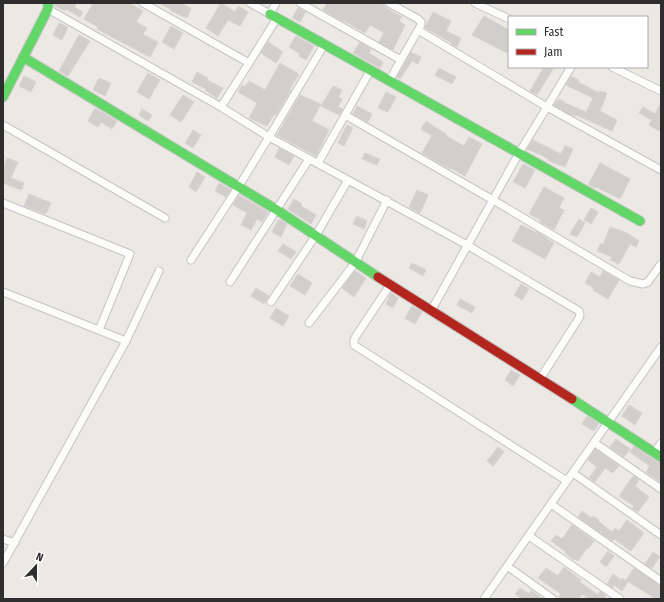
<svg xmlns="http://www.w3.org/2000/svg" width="664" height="602" viewBox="0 0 664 602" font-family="'Fira Sans Condensed',sans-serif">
<rect width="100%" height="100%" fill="#ece8e4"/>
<path fill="#d1cecb" stroke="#d7d4d0" d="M54 3H77L74 7 83 12 80 17 66 9 65 11 54 5Z
M93 3H129L143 11 136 22 147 28 143 34 144 35 158 42 150 57 97 29 98 27 84 19Z
M159 3H180L191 8 187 18 171 11 172 10Z
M221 3 235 12 238 6 248 12 240 26 228 20 218 36 206 28Z
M327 3H381L388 9 402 17 399 21 405 25 393 50 379 42 384 33 370 25 365 33 344 21V22L323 10Z
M298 8 306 12 300 22 292 18Z
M433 12 451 21 446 31 461 38 457 47 451 44 452 43 425 28Z
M484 16 509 30V54L472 35Z
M59 23 68 27 62 40 53 35Z
M171 26 183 33 174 49 162 42Z
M79 35 90 41 68 76 59 71Z
M296 36 314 46 306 60 299 56 300 54 289 47Z
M268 42 283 52 276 63 261 53Z
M360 42 371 49 369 53 383 62 380 68 353 53Z
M411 52 421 57 418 64 412 61 400 79 397 77Z
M280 63 299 74 290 89 291 90 276 115 274 114 267 126 249 118 257 103 238 92 242 85 245 87 249 81 265 90Z
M544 67H554L537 95 530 91Z
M439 68 456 77 452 84 435 75Z
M197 72 208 78 207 80 223 88 217 98 205 90 206 89 192 82Z
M148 73 160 80 149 99 137 92Z
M24 76 36 82 31 92 19 86Z
M571 76 579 80 578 82 599 93 600 91 607 93 600 111 617 120 612 131 576 115V116L569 114 554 105 559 99 565 102V103L586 112 593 98 566 85Z
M99 78 111 83 105 96 93 90Z
M333 86 342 90 338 97 342 99 338 107 343 109 339 115 321 106Z
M386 92 396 97 388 112 378 108Z
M183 95 194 102 181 122 170 115Z
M300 95 321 104 312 121 329 130 316 156 277 135Z
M661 103V132L649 125 651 120 639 113 643 107 655 114Z
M357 106 372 114 368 122 353 114Z
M95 108 117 121 112 129 101 122 98 127 88 121Z
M142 109 152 115 148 121 139 115Z
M426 121 447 135 446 136 464 146 469 137 482 144 465 176 451 168 450 169 422 153 432 136 421 129Z
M347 125 353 128 344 146 338 143Z
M193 130 201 135 193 148 185 143Z
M533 140 561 154 565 146 573 149 565 167 549 161V160L543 156 527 149Z
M279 148 294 156 289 165 275 157Z
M365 153 380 159 377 165 362 159Z
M7 158 18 162 11 178 24 183 21 190 3 183V168Z
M600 163 630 179 620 199 596 187 595 188 588 185Z
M523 164 535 170 525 188 513 182Z
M197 172 205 177 196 192 189 187Z
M219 183 231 190 226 197 215 191Z
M544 187 564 198 559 208 564 210 554 230 540 222 541 220 529 214Z
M417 190 428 195 420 213 409 207Z
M29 194 51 203 46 214 24 206Z
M239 195 268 212 262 222 257 219 251 230 241 225 247 213 233 205Z
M294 199 302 204 301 206 316 215 311 224 288 209Z
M591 208 598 212 591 224 584 220Z
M357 216 367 221 364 229 353 224Z
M579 219 585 223 577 237 570 234Z
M278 220H281L287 224 281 237 272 232Z
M521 225 535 232 536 231 554 243 545 259 512 241Z
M610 227 627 233 639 241 636 247 630 244 619 264 610 260 612 257 597 251 601 243 603 245Z
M283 244 296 252 291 259 278 251Z
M412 263 426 270 423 276 409 268Z
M355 271 366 278 354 297 342 288Z
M603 271 619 280 608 299 593 290 594 288 585 283 591 272 600 277Z
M298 274 312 283 305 295 290 286Z
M521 284 529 289 522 300 514 295Z
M256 288 269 296 264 304 251 296Z
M391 293 398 298 393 308 386 304Z
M460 299 475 307 472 313 457 305Z
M412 306 422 312 415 324 405 318Z
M276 308 289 316 283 326 270 318Z
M511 370 520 375 513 386 505 380Z
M629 405 642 413 635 425 622 416Z
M587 416 599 423 594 431 582 424Z
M616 439 630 449 624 457 610 447Z
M634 446 657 462 661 463V482L646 472 650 466 630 452Z
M498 447 504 452 493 466 487 461Z
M595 449 619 466 613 473 605 468 595 482 589 478 597 467 588 460Z
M633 476 639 480 635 486 649 497 638 512 632 508 634 506 619 496Z
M582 511 591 518 593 516 599 520 598 521 612 532 615 528 619 531 627 520 644 533 631 551 614 539 612 541 578 517Z
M572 525 594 541 588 549 587 548 578 561 575 559 574 560 565 553 566 552 551 541 556 535 562 539Z
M608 551 614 556 606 567 600 562Z
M653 552 660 557 652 568 645 564Z
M564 567 581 580 580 582 598 595 600 591 606 596 604 599H589L582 594 579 599H558L561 594 538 578 546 568 558 576Z
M634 568 661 586V599H656L626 580Z
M613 574 621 580 622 578 628 582 622 591 614 585 612 588 607 584Z
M520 588 529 594 531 590 543 599H522L515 594Z"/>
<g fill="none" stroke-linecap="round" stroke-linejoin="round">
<g stroke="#c5c4c5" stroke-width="9">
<path id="street" d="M143 3 249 63 277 18
M250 3 270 14 276 3
M300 3 401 60
M475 3 509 19
M48 9 221 107 269 137 324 45
M418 30 547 107 519 153 431 311
M571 67 547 107 661 170
M612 67 661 91
M389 81 421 25V22L418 19 389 3
M221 107 249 63
M345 115 493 200 630 281 643 284 648 282 661 264
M3 125 165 218
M318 163 370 71
M348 180 467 245 579 311 580 315 579 318 540 379
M3 203 130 254 99 330
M191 260 239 186 269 137 348 180 316 235 271 302
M230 282 309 159
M390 285 356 336 354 340V345L567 481
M3 292 126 341
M309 323 355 263 387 200
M595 443 661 489
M654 453 661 443
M573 473 661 535
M551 504 661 581
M529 536 620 599
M3 539 15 543
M3 563 126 341 159 271
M507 566 553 599
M484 599 661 347"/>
</g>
<g stroke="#c5c4c5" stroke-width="11">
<path id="fast" d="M270 14 640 221
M23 57 277 210 378 277
M3 97 48 9V3
M572 399 661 457"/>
</g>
<g stroke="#c5c4c5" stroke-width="11">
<path id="jam" d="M378 277 572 399"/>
</g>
<use href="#street" stroke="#fcfcfb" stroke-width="7"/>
<use href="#fast" stroke="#63d668" stroke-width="9"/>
<use href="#jam" stroke="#b3261e" stroke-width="9"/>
</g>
<rect width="664" height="602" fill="none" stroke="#2e2e2e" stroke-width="8"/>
<rect x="508" y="16" width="140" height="52" fill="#ffffff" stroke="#ababab"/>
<rect x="516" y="29" width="20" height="6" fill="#63d668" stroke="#ababab"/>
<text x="544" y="36" font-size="12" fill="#2e2e2e">Fast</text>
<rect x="516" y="49" width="20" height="6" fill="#b3261e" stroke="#ababab"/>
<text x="544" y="56" font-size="12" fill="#2e2e2e">Jam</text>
<g transform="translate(36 566) rotate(22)" stroke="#ffffff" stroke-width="3" paint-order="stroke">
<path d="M0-3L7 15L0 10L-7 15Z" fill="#2e2e2e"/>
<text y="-6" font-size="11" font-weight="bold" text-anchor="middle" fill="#2e2e2e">N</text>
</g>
</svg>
